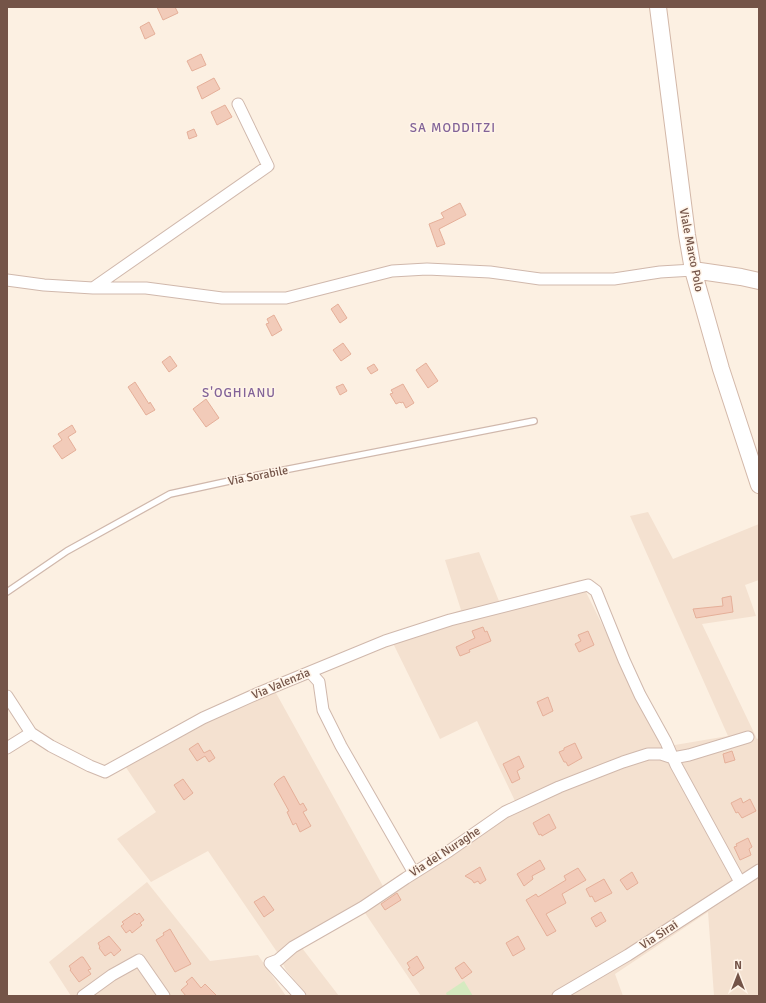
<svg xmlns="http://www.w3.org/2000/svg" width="766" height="1003" viewBox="0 0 766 1003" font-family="Signika,sans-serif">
<rect width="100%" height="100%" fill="#fcf0e2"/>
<path fill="#f4e1d0" d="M648 512 673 559 759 524V580L745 585 756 616 702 624 757 739 759 738V996H714L708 912 615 974 623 996H421L365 913 302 948 339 996H308L286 970 277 952 208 851 151 882 117 839 156 812 125 766 271 684 384 888 515 801 477 721 440 739 389 635 461 610 445 560 479 552 499 601 580 580 663 747 728 736 630 516Z
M147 882 210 961 258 955 286 996H71L49 962Z"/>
<path fill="#d5eac0" d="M464 981 473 996H447L446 993Z"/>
<path fill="#f2cbb9" stroke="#e5af99" d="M157 7H175L178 13 163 20Z
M149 22 155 34 145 39 140 27Z
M201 54 206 65 192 71 187 61Z
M214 78 220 89 202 99 197 87Z
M225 105 232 117 217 125 211 112Z
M194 129 197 136 189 139 187 132Z
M460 203 466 215 439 229 445 244 437 247 429 224 444 218 441 213Z
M338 304 347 318 340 323 331 309Z
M274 315 282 330 272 336 266 324 269 323 267 319Z
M343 343 351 354 341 361 333 350Z
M170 356 177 366 169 372 162 362Z
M426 363 438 381 428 388 416 370Z
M374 364 378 370 371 374 367 368Z
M135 382 149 404 150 402 155 410 146 415 128 387Z
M343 384 347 391 340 395 336 387Z
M403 384 414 403 406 408 403 402 401 403 400 402 396 404 390 394 393 393 391 390Z
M206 399 219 418 206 427 193 409Z
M72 425 76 432 68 437 76 450 62 459 53 446 62 440 58 434Z
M731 596 733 612 696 618 693 609 723 606 722 598Z
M483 627 485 632 487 631 491 641 469 650 470 652 460 656 456 647 475 638 472 631Z
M588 631 594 645 579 652 575 644 581 641 578 635Z
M548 697 553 711 543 716 537 702Z
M198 743 204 753 210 750 215 758 209 762 205 756 197 761 189 749Z
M575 743 582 758 568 766 566 762H564L559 752 564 750V748Z
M732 751 735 760 725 763 723 754Z
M519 756 524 767 517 771 520 779 512 783 503 764Z
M284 776 300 805 303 803 307 810 303 812 311 826 300 832 296 823 293 825 287 812 289 811 274 784 278 780Z
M183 779 193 793 184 800 174 785Z
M741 798 743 803 750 799 756 811 742 818 738 812 736 813 731 803Z
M549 814 556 828 542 836 541 834 539 835 533 823Z
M748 838 752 847 749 849 751 855 740 860 734 847 737 846 736 844Z
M540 860 545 869 532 876 533 879 524 886 517 874Z
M480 867 486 880 480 884 478 881 474 883 472 880 465 876Z
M578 868 586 880 562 894 566 903 546 914 556 931 547 936 526 900 536 894 538 897 566 880 564 876Z
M632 872 638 883 627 890 620 880Z
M604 879 612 893 595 902 592 896 590 897 586 889Z
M397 893 401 900 385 910 381 904Z
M264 896 274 910 264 917 254 902Z
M601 912 606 921 596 927 591 918Z
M135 913 137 915 139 913 144 920 140 923 142 925 132 933 130 930 126 933 121 926 124 924 122 922Z
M170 929 191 964 175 972 156 940 164 935 163 933Z
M109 936 121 950 114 956 111 952 105 956 99 948 100 947 98 943Z
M518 936 525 949 513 956 506 943Z
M417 956 424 968 413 976 408 969 410 968 407 963Z
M81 957H83L91 969 88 970 91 974 79 982 70 970 71 969 69 966Z
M464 962 472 972 462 979 455 968Z
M192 977 201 988 205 984 217 996H186L181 990 188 984 186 982Z"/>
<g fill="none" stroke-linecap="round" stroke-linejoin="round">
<g stroke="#d0b8ac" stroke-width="8">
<path id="lane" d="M7 592 67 551 170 494 243 478 534 421"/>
</g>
<g stroke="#d0b8ac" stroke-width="13">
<path id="street" d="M7 280 44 285 93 288H146L222 298H286L392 271 427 269 490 272 540 279H614L660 272 693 270
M93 288 268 166 238 104
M310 672 319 682 323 710 341 746 414 873
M7 696 31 733 51 746 90 766 105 772 203 718 261 692 385 641 450 620 588 585 596 591 624 660 640 695 666 742 676 765 740 882
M7 748 31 733
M83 996 112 975 139 960 164 996
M300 996 270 963 278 960 293 947 363 907 406 878 449 851 505 812 559 787 623 762 648 754H661L673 758 689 755 748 737
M558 996 628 955 759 870"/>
</g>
<g stroke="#d3b8a9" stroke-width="18">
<path id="secondary" d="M658 7 687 235 693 270 721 369 759 485
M693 270 741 277 759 281"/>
</g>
<use href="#lane" stroke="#fff" stroke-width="5.5"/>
<use href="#street" stroke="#fff" stroke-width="11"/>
<use href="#secondary" stroke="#fff" stroke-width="16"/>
</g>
<g text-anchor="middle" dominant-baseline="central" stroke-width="3" stroke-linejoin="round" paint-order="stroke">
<g font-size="12" fill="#745448" stroke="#fff4e8">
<text transform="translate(691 250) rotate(79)">Viale Marco Polo</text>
<text transform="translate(258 476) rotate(-11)">Via Sorabile</text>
<text transform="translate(281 684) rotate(-23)">Via Valenzia</text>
<text transform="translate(445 852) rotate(-33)">Via del Nuraghe</text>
<text transform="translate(659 935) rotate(-33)">Via Sirai</text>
</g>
<g font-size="13" letter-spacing="1" fill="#826398" stroke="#fff4e8">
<text x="453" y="128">SA MODDITZI</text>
<text x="239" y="393">S'OGHIANU</text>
</g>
</g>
<rect width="766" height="1003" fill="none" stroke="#745448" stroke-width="16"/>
<g transform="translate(738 975)" stroke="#fff4e8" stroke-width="3" paint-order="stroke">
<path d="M0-3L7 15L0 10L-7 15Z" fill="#745448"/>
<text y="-6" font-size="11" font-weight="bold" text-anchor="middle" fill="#745448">N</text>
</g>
</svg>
